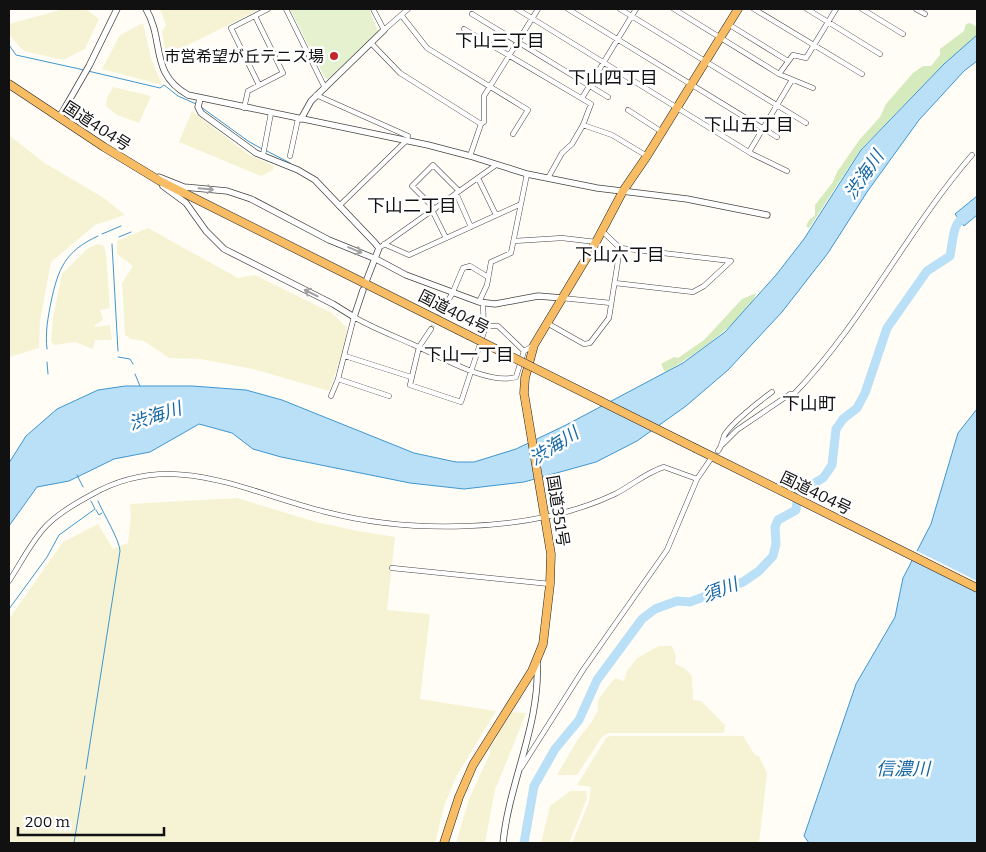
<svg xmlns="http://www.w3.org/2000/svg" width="986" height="852" viewBox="0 0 986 852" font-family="Bitter,'Noto Sans JP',serif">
<rect width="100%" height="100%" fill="#fffdf5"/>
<path fill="#f6f3d4" d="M64 9H86L99 19 85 49 63 60 24 51 9 35V24Z
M160 9H260L166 56 162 32 166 25Z
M143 23 151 58 162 85 102 69 120 35Z
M113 87 151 96 139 123 117 115 106 106 107 98Z
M192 111 248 154 274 166 273 170 261 176 179 142Z
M9 135 43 162 104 198 125 215 95 225 51 262 40 321 39 348 9 357Z
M148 228 238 278 255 275 332 313 347 328 344 350 329 391 253 369 200 359 169 358 144 341 131 339 125 335 122 283 133 266 117 254V241Z
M98 244 104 246 106 254 110 308 100 310 103 320 95 325V327L110 325 112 340H95L93 349 75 342 54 345 51 341 53 318 62 274 87 249Z
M237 498 316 522 358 531 395 537 387 610 430 614 420 699 496 711 457 775 444 806 435 843H9V619L63 542 98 524 113 549 128 543 131 515 130 504Z
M659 646H672L676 656 675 664 684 668 692 676 693 700 701 701 725 725 724 733H608L602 737 577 775H557L578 739 591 723 598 710V700L610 684 615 678 624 681 627 671 637 658Z
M512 712 526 713 525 716 495 790 485 843H456L469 799 491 751 490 748Z
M610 736H743L755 755 759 756 767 773 759 843H572L589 802 591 787 577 785 606 738Z
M570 791H586L587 798 569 843H541L550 806Z"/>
<path fill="#d5ebbd" d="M970 23 977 27V35L944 64 861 149 809 228 806 226 809 220 815 215V205L833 182 837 172 860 139 880 117 886 104 913 73 923 66H931L940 55V49L964 31 966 24Z
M756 293C750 317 688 360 665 372L661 364 674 357 678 358 704 340 742 299Z"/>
<path fill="#e6f2cf" d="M290 9H369L379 34 328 79 325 78Z"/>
<path fill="#b9e0f7" stroke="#3f96cf" d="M977 35V61L964 71 919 120 867 192 828 253 782 312 728 370 686 406 637 441 596 462 524 482 464 489 410 483 281 457 253 449 232 433 199 424 150 452 114 459 69 481 37 487 9 526V463L26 436 57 409 98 390 125 386H192L246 390 282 400 414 453 456 462H474L516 449 566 425 683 363 725 332 776 275 804 239 861 150 944 64Z
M977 196V215L964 226 955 214Z
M977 409V843H809L804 836 856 684 895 617 903 578 931 524 958 433Z"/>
<path fill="#fffdf5" d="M915 550 977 581V592L910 559Z"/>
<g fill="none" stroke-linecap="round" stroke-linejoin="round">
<path stroke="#3f96cf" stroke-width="1" d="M9 45 16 55 84 70
M88 71 160 88 164 85 178 96 196 104
M201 107 248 141 262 149
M265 150 290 163
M102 234 121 226
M119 237 131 232
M112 244 118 351
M47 349C45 333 48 317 51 302 58 269 65 251 98 236
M118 357 130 359 133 364
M47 362 48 374
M135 374 140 386
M77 475 83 487
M96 510 99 515 102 513
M9 609 47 557 59 535 95 509 91 501
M86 769 120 551C120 541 103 513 98 501
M74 843 85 776"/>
<path stroke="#b9e0f7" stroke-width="9" d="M524 843 534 786 555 749 579 720 597 680 642 619 655 609 677 601 690 602 743 582 759 571 773 556 776 544 775 527 778 520 796 510 798 493 823 478 828 471 832 465 836 429 843 419 857 408 865 393 887 328 927 271 950 256C955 228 951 223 977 207"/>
<path stroke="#dbdad3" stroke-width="4.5" stroke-dasharray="4.5 2" stroke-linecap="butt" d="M431 329 443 309"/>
<g stroke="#444" stroke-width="5.5">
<path id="minor" d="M286 9 325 88
M373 9 384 30 408 9
M517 9 752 154 787 171
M568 9 777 137
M620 9 806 123
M674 9 779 74 813 88
M754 9 862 74
M807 9 880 54
M862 9 903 34
M916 9 925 14
M472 14 608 97
M402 16 427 48 528 110 513 134
M728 24 788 61
M464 29 591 104 583 125 572 144 562 153 548 178
M372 44 400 73 481 124
M779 74 793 55 806 58 836 9
M259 85 231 28 268 9
M316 95 408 136 406 141 339 206
M582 98 636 9
M244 108 248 91 283 73 255 16
M628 110 662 132
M583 125 612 135 647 156
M749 152 792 80
M263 155 271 113
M290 156 298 119
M470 156 481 124 484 122V96L538 9
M478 178 496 215
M456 193 471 227
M435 209 412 186 433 165 459 191
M432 210 446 238
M602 231 620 248 731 261
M514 241 562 238 596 242
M384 244 409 255 521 204
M382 246 496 165
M615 283 693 292 704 286 731 261
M562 298 611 303
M479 302 487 285 491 262 511 253 527 174
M443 309 452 294 463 268 470 266 488 277
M547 323 584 344 590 343 609 318 620 248
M484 326H498L524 351
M431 329 419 347 410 385 461 402 484 332 483 303
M345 356 411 377
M331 396 338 379
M389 396 338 379 354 317C373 328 394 336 414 345 437 355 489 386 516 377L524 351 534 345
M723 444 737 430 790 394H794C864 321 907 230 972 155
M718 451C722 446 722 442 724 436 729 425 761 400 772 392
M392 568 550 584
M9 581C21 563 32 540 47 525 59 513 76 503 91 495 173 448 244 492 326 512 373 524 421 528 468 526 519 524 569 516 615 494 631 486 647 472 664 467L697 479
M521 768 583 670 667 550 697 479 710 460"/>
</g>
<g stroke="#444" stroke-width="7">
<path id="tertiary" d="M146 9C165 41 149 73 188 95L428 145 470 156 527 174 597 188 687 199 767 215
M200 99 198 107 201 113 256 153 298 170 315 180 375 243 379 248 367 279
M59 118 89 66 117 9
M301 119 311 101 384 30
M159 177 184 187 227 191 251 199 329 240 376 259 406 275 479 302 495 304 538 296 562 298
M163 186 186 203 206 231 224 249 333 304 354 317 363 290
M503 843C509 782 541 723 537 661"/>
</g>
<g stroke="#222" stroke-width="9">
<path id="trunk" d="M9 84 104 147 160 181 468 335
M697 449 977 588
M444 843 459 797 473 765 532 671 543 644 550 584 551 554 524 393 525 378 534 345 596 242 623 191 647 156 738 9"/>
</g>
<use href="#minor" stroke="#fff" stroke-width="4.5"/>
<use href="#tertiary" stroke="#fff" stroke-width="5.5"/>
<use href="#trunk" stroke="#f7bc64" stroke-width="8"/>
<g stroke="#222" stroke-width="9" stroke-linecap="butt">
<path id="trunk-bridge" d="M468 335 697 449"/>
</g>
<use href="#trunk-bridge" stroke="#f7bc64" stroke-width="8"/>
</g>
<defs><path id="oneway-shaft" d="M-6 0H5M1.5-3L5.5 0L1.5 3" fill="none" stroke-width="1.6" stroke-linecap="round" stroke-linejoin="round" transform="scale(1.25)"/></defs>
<g stroke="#a0a0a0">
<use href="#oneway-shaft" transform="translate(206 189) rotate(5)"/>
<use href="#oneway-shaft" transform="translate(355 250) rotate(22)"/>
<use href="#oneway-shaft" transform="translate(311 293) rotate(-154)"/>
</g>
<circle fill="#c4262e" stroke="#fff" stroke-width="2" cx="334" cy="56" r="5"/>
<g text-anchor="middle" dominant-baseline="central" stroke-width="5" stroke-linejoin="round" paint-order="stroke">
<g font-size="16" fill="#111" stroke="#fff" text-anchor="end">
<text x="324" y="56">市営希望が丘テニス場</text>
</g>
<g font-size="16" fill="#111" stroke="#fff">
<text transform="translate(97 126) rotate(33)">国道404号</text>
<text transform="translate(454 312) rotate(27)">国道404号</text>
<text transform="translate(816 493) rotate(26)">国道404号</text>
<text transform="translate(558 511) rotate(81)">国道351号</text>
</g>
<g font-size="18" fill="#111" stroke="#fff">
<text x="500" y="41">下山三丁目</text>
<text x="613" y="78">下山四丁目</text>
<text x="749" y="125">下山五丁目</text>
<text x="412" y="206">下山二丁目</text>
<text x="620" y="255">下山六丁目</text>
<text x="469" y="355">下山一丁目</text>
<text x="809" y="404">下山町</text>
</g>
<g font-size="18" font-style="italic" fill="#1768a6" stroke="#fff">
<text transform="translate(864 175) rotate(-55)">渋海川</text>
<text transform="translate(155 416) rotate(-18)">渋海川</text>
<text transform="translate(554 446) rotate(-33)">渋海川</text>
<text transform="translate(720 590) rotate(-21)">須川</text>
<text x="903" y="769">信濃川</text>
</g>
</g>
<rect width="986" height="852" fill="none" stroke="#111111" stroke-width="20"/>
<path d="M18 827v8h146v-8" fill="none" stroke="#111111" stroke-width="2.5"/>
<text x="25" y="827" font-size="15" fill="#111111" stroke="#ffffff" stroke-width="4" paint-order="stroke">200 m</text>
</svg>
